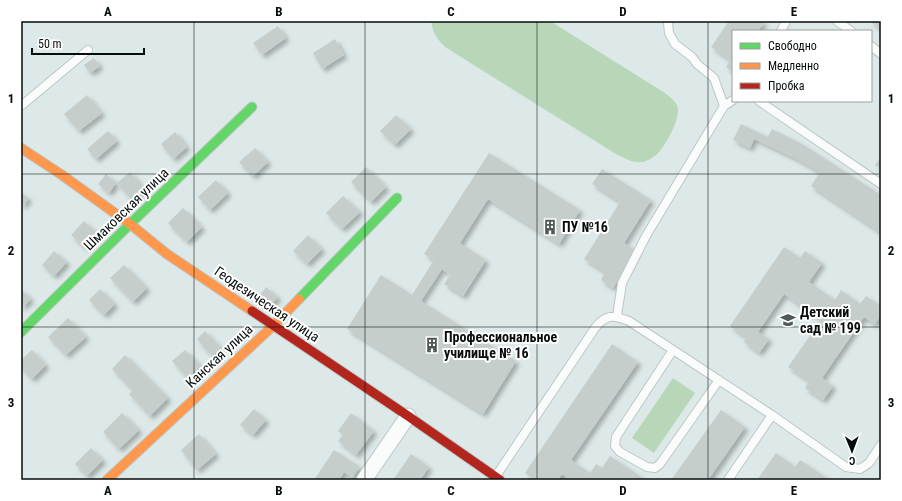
<svg xmlns="http://www.w3.org/2000/svg" width="902" height="501" viewBox="0 0 902 501" font-family="'Roboto Condensed',sans-serif">
<defs>
<filter id="shadow"><feDropShadow dx="3.5" dy="3.5" stdDeviation="2" flood-color="#0004"/></filter>
</defs>
<rect width="100%" height="100%" fill="#dde9e8"/>
<path fill="#b8d7b9" d="M431 21H550L665 93C670 97 677 102 678 109 679 121 667 142 660 151 656 156 648 161 642 162 631 163 625 158 616 154L445 47C436 38 433 33 431 21Z
M673 378 695 393 654 453 632 438Z"/>
<path fill="#c5cecb" filter="url(#shadow)" d="M729 21H765L758 31H733V72L726 67 730 60 711 47Z
M869 21H881V29Z
M278 26 286 38 262 55 253 43Z
M335 39 344 55 322 69 313 53Z
M94 58 100 66 90 73 84 65Z
M87 95 102 113 79 131 64 114Z
M396 115 411 129 395 145 380 131Z
M741 124 768 137 772 129 802 144 881 195V212L879 214 881 216V233L811 186 820 172 795 158 754 139 750 148 733 140Z
M108 131 117 141 96 159 87 149Z
M175 132 187 147 173 159 161 144Z
M255 148 268 162 253 176 239 162Z
M489 153 580 210 559 244 488 199 460 243 486 260 463 296 444 284 450 275 442 269 421 301 516 361 483 414 347 329 381 275 412 295 434 260 424 254Z
M881 157V169L875 165Z
M366 167 386 187 371 202 351 182Z
M602 169 651 200 624 243 636 251 613 288 601 280 605 272 584 259 620 202 592 184Z
M130 172 144 189 132 200 117 183Z
M106 174 116 183 109 193 98 184Z
M216 180 228 193 210 210 198 197Z
M21 192 29 199 21 207Z
M343 196 360 212 342 229 326 213Z
M183 208 202 227 187 242 168 223Z
M84 221 97 233 84 247 71 235Z
M308 235 322 249 307 264 293 251Z
M784 247 800 258 805 251 822 263 809 282 835 300 841 290 860 304 866 296 881 306V315L875 324 864 317 822 378 833 386 823 400 805 388 809 381 788 367 821 320 784 294 758 332 769 339 759 353 744 342 746 338 730 326Z
M54 251 67 262 54 276 42 265Z
M124 265 147 288 133 302 110 278Z
M266 287 278 297 270 306 259 296Z
M21 289 31 299 21 308Z
M100 289 115 304 104 315 89 300Z
M68 318 86 337 66 355 48 337Z
M205 331 221 348 212 356 197 339Z
M612 344 638 362 571 460 590 473 596 464 602 468 610 456 646 480H571L562 474 558 480H535L525 473Z
M32 350 46 365 32 379 21 368V360Z
M185 350 201 366 188 378 172 361Z
M125 355 168 398 150 416 129 394 133 390 112 369Z
M254 409 266 420 253 435 240 425Z
M721 410 745 427 708 480H671Z
M122 413 139 430 119 449 103 432Z
M351 413 374 431 356 455 338 441 343 435 338 431Z
M199 434 216 454 197 470 181 450Z
M91 448 103 460 87 476 75 464Z
M334 450 360 467 352 478 344 472 339 480H314Z
M776 453 795 467 800 460 830 480H757Z
M411 454 429 467 420 480H393Z"/>
<g fill="none" stroke-linecap="round" stroke-linejoin="round">
<g stroke="#bcc7c5" stroke-width="10">
<path id="lane" d="M669 21 668 23 669 33 675 44 692 57 697 64 714 78 724 106
M837 21 851 31
M781 31 786 21
M871 46 881 54
M759 101 881 184
M21 106 88 50
M617 316 622 283 646 236 724 106 733 100
M673 350 616 437 615 446 620 452 647 467 655 468 660 464 719 380
M496 476 595 328C606 314 613 315 629 321L772 415
M728 480 772 415 846 467 860 469 869 463 881 445"/>
</g>
<g stroke="#bcc7c5" stroke-width="17">
<path id="street" d="M364 480 408 416"/>
</g>
<g stroke="#bcc7c5" stroke-width="11">
<path id="fast" d="M299 299 397 198
M21 332 130 224 252 107"/>
</g>
<g stroke="#bcc7c5" stroke-width="11">
<path id="slow" d="M21 148 62 175 130 224 167 254 252 311
M107 480 274 325 299 299"/>
</g>
<g stroke="#bcc7c5" stroke-width="11">
<path id="jam" d="M252 311 408 416 500 480"/>
</g>
<use href="#lane" stroke="#fafcfc" stroke-width="8"/>
<use href="#street" stroke="#fafcfc" stroke-width="15"/>
<use href="#fast" stroke="#63d668" stroke-width="9"/>
<use href="#slow" stroke="#ff974d" stroke-width="9"/>
<use href="#jam" stroke="#b3261e" stroke-width="9"/>
</g>
<path fill="none" stroke="#060d0c" stroke-width="1" stroke-opacity="0.55" d="M194 21V480M365 21V480M537 21V480M708 21V480M21 174H881M21 327H881"/>
<defs>
<g id="building-bare" transform="scale(1.2)"><path d="M-4-6H4V6H1V3H-1V6H-4ZM-2.5-4.3h1.7v1.8h-1.7ZM.8-4.3h1.7v1.8H.8ZM-2.5-1h1.7V.8h-1.7ZM.8-1h1.7V.8H.8Z" fill="#515a59" stroke="#fff" stroke-width="2.5" paint-order="stroke"/></g>
<g id="school-bare" transform="scale(1.2)"><path d="M0-5L7-2L0 1L-7-2ZM-4 1L0 2.5L4 1V4Q0 6-4 4Z" fill="#515a59" stroke="#fff" stroke-width="2.5" paint-order="stroke"/></g>
</defs>
<g fill-rule="evenodd">
<use href="#building-bare" x="550" y="227"/>
<use href="#school-bare" x="788" y="320"/>
<use href="#building-bare" x="432" y="345"/>
</g>
<g text-anchor="middle" dominant-baseline="central" stroke-width="4" stroke-linejoin="round" paint-order="stroke">
<g font-size="14" fill="#060d0c" stroke="#fff">
<text transform="translate(126 209) rotate(-44)">Шмаковская улица</text>
<text transform="translate(267 304) rotate(34)">Геодезическая улица</text>
<text transform="translate(219 356) rotate(-43)">Канская улица</text>
</g>
<g font-size="14" font-weight="bold" fill="#060d0c" stroke="#fff" text-anchor="start">
<text x="562" y="227">ПУ №16</text>
<text x="800" y="312">Детский<tspan x="800" dy="16">сад № 199</tspan></text>
<text x="444" y="337">Профессиональное<tspan x="444" dy="16">училище № 16</tspan></text>
</g>
</g>
<rect width="902" height="501" fill="none" stroke="#ffffff" stroke-width="44"/>
<rect x="732" y="30" width="140" height="72" fill="#ffffff" stroke="#9b9e9e"/>
<rect x="740" y="43" width="20" height="6" fill="#63d668" stroke="#9b9e9e"/>
<text x="768" y="50" font-size="12" fill="#060d0c">Свободно</text>
<rect x="740" y="63" width="20" height="6" fill="#ff974d" stroke="#9b9e9e"/>
<text x="768" y="70" font-size="12" fill="#060d0c">Медленно</text>
<rect x="740" y="83" width="20" height="6" fill="#b3261e" stroke="#9b9e9e"/>
<text x="768" y="90" font-size="12" fill="#060d0c">Пробка</text>
<g transform="translate(852 451) rotate(179)" stroke="#ffffff" stroke-width="3" paint-order="stroke">
<path d="M0-3L7 15L0 10L-7 15Z" fill="#060d0c"/>
<text y="-6" font-size="11" font-weight="bold" text-anchor="middle" fill="#060d0c">С</text>
</g>
<path d="M32 48v6h112v-6" fill="none" stroke="#060d0c" stroke-width="2"/>
<text x="38" y="48" font-size="12" fill="#060d0c" stroke="#ffffff" stroke-width="3" paint-order="stroke">50 m</text>
<rect x="22" y="22" width="858" height="457" fill="none" stroke="#060d0c" stroke-width="1.5"/>
<g font-size="13" text-anchor="middle" font-weight="bold" fill="#060d0c">
<text x="108" y="16">A</text>
<text x="279" y="16">B</text>
<text x="451" y="16">C</text>
<text x="623" y="16">D</text>
<text x="794" y="16">E</text>
<text x="11" y="103">1</text>
<text x="891" y="103">1</text>
<text x="11" y="255">2</text>
<text x="891" y="255">2</text>
<text x="11" y="407">3</text>
<text x="891" y="407">3</text>
<text x="108" y="495">A</text>
<text x="279" y="495">B</text>
<text x="451" y="495">C</text>
<text x="623" y="495">D</text>
<text x="794" y="495">E</text>
</g>
</svg>
